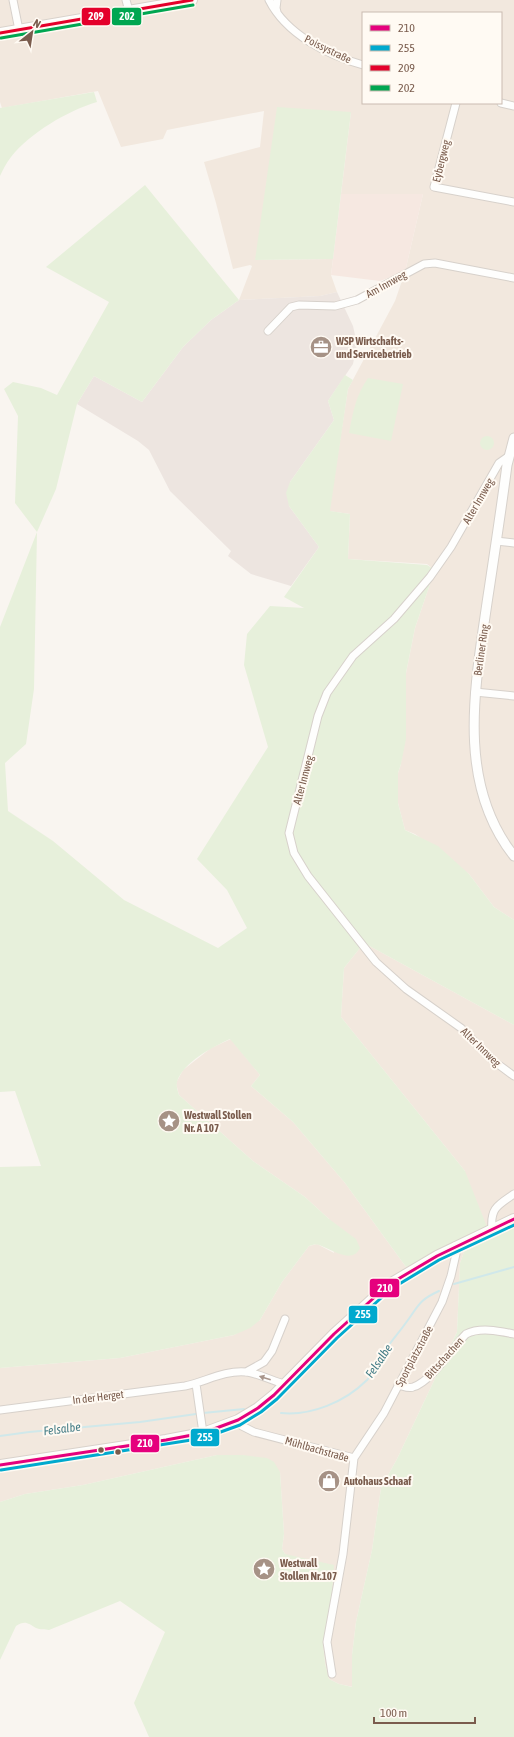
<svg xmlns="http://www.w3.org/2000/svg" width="514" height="1737" viewBox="0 0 514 1737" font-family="'Asap Condensed',sans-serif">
<rect width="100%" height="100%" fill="#f9f5f0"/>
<path fill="#f2e8de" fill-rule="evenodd" d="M0 0H514V920L494 907 469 874 415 834 405 830 398 803V773L401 764 406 673 415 628 430 584 432 568 427 564 348 559 350 514 329 511 348 389 395 301 405 272 423 194H341L351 112 255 260 333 259 331 275 337 292 320 296 239 300 252 266 250 265 233 269 216 203 204 162 260 147 264 111 167 130 163 139 121 147 98 91 2 108 0 102ZM363 13H501V103H363Z
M364 943 514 1025V1226L465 1249 460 1263 457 1332 397 1459 381 1488 372 1550 356 1622 352 1655 353 1687 339 1684 329 1679 325 1663 323 1644 332 1594 285 1554 282 1549 284 1534 280 1472 243 1455H217L83 1485 25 1494 0 1502V1368L120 1358 234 1335 260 1320 282 1282 309 1246 317 1244 334 1253 329 1219 305 1197 253 1161 179 1095 176 1083 183 1070 211 1048 231 1039 260 1075 251 1086 293 1122 345 1183 406 1267 465 1171 341 1017 344 968Z"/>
<path fill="#f6e8e1" d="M341 194H423L405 272 380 281 331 275Z"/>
<path fill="#ede5e0" d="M337 292 353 326 357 344 353 364 328 401 334 420 290 482 289 506 319 547 291 586 251 574 228 556 231 551 170 491 149 450 138 441 77 404 94 376 142 402 183 347 211 320 239 300 320 296Z"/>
<path fill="#e7f0db" d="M94 92 97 102C67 111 30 133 11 157 6 163 3 170 0 176V108Z
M277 107 351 112 333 259 255 260Z
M145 185 239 300 211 320 183 347 142 402 94 376 77 404 56 489 37 532 34 689 26 744 5 763 8 811 53 841 124 900 218 948 247 928 227 890 197 859 268 747 244 665 247 634 270 606 304 608 284 597 319 547 289 506 286 493 290 482 334 420 328 401 345 375 353 380 348 389 330 511 350 514 348 559 427 565 432 568 430 584 415 628 406 673V739L401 764 398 773V803L405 830 438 846 469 874 494 907 514 920V1025L364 943 344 968 341 1017 465 1171 487 1227 406 1267 345 1183 293 1122 251 1086 260 1075 230 1039C213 1047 183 1062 177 1082 176 1086 178 1091 179 1095L253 1161 305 1197 329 1219 356 1239 360 1248C352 1265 331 1249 319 1245 316 1244 312 1245 309 1246L282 1282 260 1320 250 1328 234 1335 120 1358 0 1368V1167L41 1166 15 1091 0 1092V627L37 532 15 503 18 416 4 389 13 382 41 388 57 395 109 302 46 267Z
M368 378 403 384 391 441 349 433C353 412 356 395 368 378Z
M480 443a7 7 0 1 1 14 0a7 7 0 1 1-14 0Z
M514 1226V1737H149L134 1703 165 1632 120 1601 49 1630C45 1629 40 1630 36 1628 28 1623 25 1620 16 1626L0 1660V1502L25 1494 83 1485 217 1455H243L267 1458 274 1462 280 1472 284 1534 282 1549 285 1554 334 1565 332 1594 323 1644 325 1663 329 1679 339 1684 352 1687V1655L356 1622 372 1550 381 1488 397 1459 457 1332 460 1263 465 1249Z"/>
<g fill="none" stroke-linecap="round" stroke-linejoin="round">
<path stroke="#d0e8ea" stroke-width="2" d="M454 1284 514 1267
M203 1413 244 1409
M281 1413C311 1416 345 1402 367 1380 374 1372 377 1363 383 1354 389 1343 398 1334 405 1324 419 1306 417 1301 439 1291
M0 1436 29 1432 140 1422 196 1414"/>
<g stroke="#d7d1cb" stroke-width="9">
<path id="minor" d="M13 0 19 30
M126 0 129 11
M269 0C286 34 327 55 363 65
M277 12 276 8 277 0
M456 103 434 187 514 202
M501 103 514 106
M268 331 291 307 299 305 335 306 357 300 424 264 435 263 514 278
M509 456 499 463 451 547 430 577 394 619 353 656 327 693 318 716 289 833 294 853 308 876 376 962 406 989 461 1028 495 1062 514 1076
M496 541 514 543
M475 692 514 696
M492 1229C490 1208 498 1205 514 1194
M246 1372 264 1362 272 1351 285 1319
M196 1384 203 1433
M398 1385C403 1386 409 1389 413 1387 431 1382 453 1347 466 1334 480 1327 499 1331 514 1334
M0 1410 185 1386C205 1382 224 1370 246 1372 257 1373 273 1381 284 1384
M238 1420 242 1426 254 1432 354 1458
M332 1674 327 1642 343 1554 354 1458 384 1413 442 1302 451 1276 456 1254 455 1246"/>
</g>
<g stroke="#d7d1cb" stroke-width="11">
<path id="tertiary" d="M514 438 507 465C501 511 494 557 487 603 475 687 456 783 514 856"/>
</g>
<g stroke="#d9d2cb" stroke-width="12">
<path id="secondary" d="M0 33 192 0
M0 1465 166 1440 203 1433 238 1420 258 1408 274 1395 334 1334 388 1285 437 1256 514 1219"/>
</g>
<use href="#minor" stroke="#fefefd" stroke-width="7"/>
<use href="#tertiary" stroke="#fefefd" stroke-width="9"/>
<use href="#secondary" stroke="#fefefd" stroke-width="10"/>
<g stroke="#fffaf3" stroke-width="6">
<path id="bus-1" d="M0 1465 166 1440 203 1433 238 1420 258 1408 274 1395 334 1334 388 1285 437 1256 514 1219"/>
</g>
<g stroke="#fffaf3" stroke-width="6">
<path id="bus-2" d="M1 1470 204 1438 240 1425 261 1412 277 1399 337 1338 391 1289 439 1260 514 1225"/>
</g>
<g stroke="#fffaf3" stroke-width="6">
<path id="bus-3" d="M0 33 192 0"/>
</g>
<g stroke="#fffaf3" stroke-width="6">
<path id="bus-4" d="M1 38 193 5"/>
</g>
<use href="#bus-1" stroke="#e5007d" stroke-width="3"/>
<use href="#bus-2" stroke="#00a9ce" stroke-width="3"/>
<use href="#bus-3" stroke="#e4002b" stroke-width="3"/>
<use href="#bus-4" stroke="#00a651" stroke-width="3"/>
</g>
<defs><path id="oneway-solid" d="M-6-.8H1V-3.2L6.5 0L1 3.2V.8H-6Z"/></defs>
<use fill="#a8958b" href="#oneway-solid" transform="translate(265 1378) rotate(-162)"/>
<defs>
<g id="office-disc" transform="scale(1.15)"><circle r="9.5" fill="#a69286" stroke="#fffaf3"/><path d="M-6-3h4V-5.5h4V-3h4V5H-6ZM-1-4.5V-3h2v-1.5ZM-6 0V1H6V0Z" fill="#fff"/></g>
<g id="sight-disc" transform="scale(1.15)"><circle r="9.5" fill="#a69286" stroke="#fffaf3"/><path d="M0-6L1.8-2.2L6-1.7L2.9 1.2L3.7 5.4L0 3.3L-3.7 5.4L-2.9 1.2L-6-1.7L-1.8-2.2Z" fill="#fff"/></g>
<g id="shop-disc" transform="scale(1.15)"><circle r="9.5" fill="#a69286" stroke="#fffaf3"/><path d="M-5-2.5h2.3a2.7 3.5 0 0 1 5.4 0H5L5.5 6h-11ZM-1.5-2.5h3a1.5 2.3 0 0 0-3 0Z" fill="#fff"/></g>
</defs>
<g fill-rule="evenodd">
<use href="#office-disc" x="321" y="347"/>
<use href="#sight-disc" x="169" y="1121"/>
<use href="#shop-disc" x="329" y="1481"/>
<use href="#sight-disc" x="264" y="1569"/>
</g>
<g fill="#7a5c4d" stroke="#fffaf3" stroke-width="1.5">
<circle cx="101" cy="1450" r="3.5"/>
<circle cx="118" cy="1452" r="3.5"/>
</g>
<g text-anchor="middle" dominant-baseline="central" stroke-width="4" stroke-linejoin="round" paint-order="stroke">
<g font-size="11" fill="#7a5c4d" stroke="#fffaf3">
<text transform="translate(328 49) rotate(26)">Poissystraße</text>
<text transform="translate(441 161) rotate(-76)">Eybergweg</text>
<text transform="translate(386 284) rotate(-29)">Am Innweg</text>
<text transform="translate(478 501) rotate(-60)">Alter Innweg</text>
<text transform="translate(481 650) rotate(-82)">Berliner Ring</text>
<text transform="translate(303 780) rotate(-75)">Alter Innweg</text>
<text transform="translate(481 1047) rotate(44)">Alter Innweg</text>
<text transform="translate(414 1356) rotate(-62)">Sportplatzstraße</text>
<text transform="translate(444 1358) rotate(-48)">Bittschachen</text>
<text transform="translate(98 1397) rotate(-7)">In der Herget</text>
<text transform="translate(317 1449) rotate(16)">Mühlbachstraße</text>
</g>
<g font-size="11" font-weight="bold" fill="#7a5c4d" stroke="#fffaf3" text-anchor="start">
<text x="336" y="341">WSP Wirtschafts-<tspan x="336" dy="13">und Servicebetrieb</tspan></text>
<text x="184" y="1115">Westwall Stollen<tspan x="184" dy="13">Nr. A 107</tspan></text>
<text x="344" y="1481">Autohaus Schaaf</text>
<text x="280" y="1563">Westwall<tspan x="280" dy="13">Stollen Nr.107</tspan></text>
</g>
<g font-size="12" font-style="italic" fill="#437c86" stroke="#fffaf3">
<text transform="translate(379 1361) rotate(-56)">Felsalbe</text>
<text transform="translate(62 1429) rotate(-7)">Felsalbe</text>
</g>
</g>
<g stroke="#fffaf3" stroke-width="1.5">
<rect x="111" y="7" width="31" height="19" rx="4" fill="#00a651"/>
<rect x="81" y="7" width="30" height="19" rx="4" fill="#e4002b"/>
<rect x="369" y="1278" width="31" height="20" rx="4" fill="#e5007d"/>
<rect x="348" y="1305" width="30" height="19" rx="4" fill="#00a9ce"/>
<rect x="190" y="1428" width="30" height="19" rx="4" fill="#00a9ce"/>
<rect x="130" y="1434" width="30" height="19" rx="4" fill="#e5007d"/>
</g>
<g font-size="11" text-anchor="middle" font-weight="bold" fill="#fff">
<text x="127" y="20">202</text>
<text x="96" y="20">209</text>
<text x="385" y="1292">210</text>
<text x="363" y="1318">255</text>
<text x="205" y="1441">255</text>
<text x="145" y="1447">210</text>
</g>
<rect x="362" y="12" width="140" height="92" fill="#fffaf3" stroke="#cabbb1"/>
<rect x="370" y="25" width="20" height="6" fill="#e5007d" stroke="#cabbb1"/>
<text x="398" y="32" font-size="12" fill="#7a5c4d">210</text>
<rect x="370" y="45" width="20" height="6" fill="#00a9ce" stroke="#cabbb1"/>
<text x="398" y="52" font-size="12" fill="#7a5c4d">255</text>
<rect x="370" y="65" width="20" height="6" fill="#e4002b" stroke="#cabbb1"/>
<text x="398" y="72" font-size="12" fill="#7a5c4d">209</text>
<rect x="370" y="85" width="20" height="6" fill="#00a651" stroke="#cabbb1"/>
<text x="398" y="92" font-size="12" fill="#7a5c4d">202</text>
<g transform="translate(32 32) rotate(30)" stroke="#fffaf3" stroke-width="3" paint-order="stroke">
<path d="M0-3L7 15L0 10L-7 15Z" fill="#7a5c4d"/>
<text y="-6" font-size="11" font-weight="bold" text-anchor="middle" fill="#7a5c4d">N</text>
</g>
<path d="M374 1717v6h101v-6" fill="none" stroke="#7a5c4d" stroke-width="2"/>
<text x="380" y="1717" font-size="12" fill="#7a5c4d" stroke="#fffaf3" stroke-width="3" paint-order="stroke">100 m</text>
</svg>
